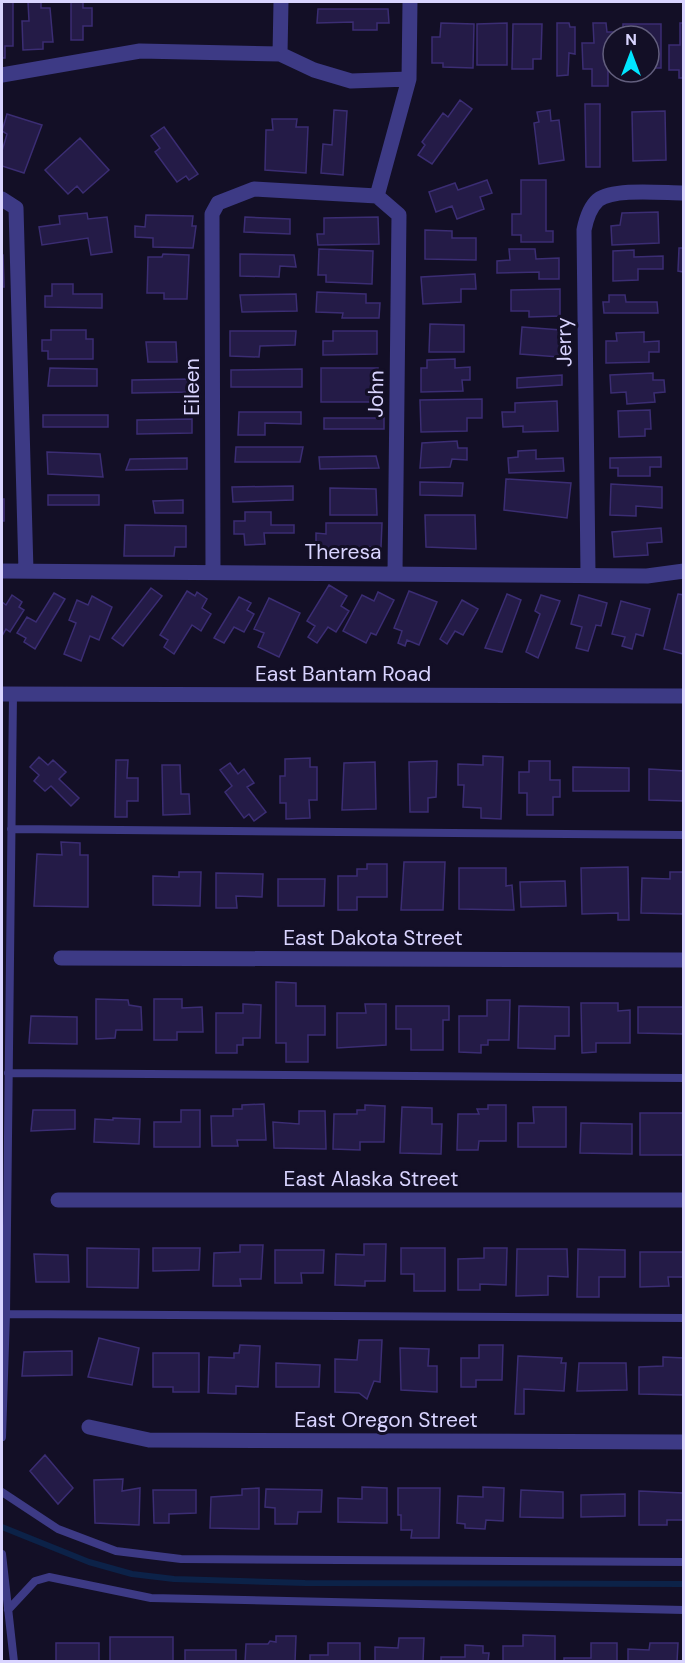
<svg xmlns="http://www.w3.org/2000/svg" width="685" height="1663" viewBox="0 0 685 1663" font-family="'DM Sans',sans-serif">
<rect width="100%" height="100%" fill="#130f26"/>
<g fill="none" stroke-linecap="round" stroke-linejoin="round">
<path stroke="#0c2248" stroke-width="6" d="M2 1527 89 1562 132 1574 174 1579 305 1583 684 1584"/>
</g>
<path fill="#241b47" stroke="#3b2d73" stroke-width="1.5" d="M2 2H13V46H5V58H2Z
M28 2H41V8H50L53 42H43V49L23 50 22 21H29Z
M71 2H83V8H92V26H83V40H71Z
M318 9H388L389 23H377V30H353V22L317 23Z
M441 23 474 24 473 68 443 67V63H432V37H440Z
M507 23V65H477V24Z
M557 23H569L570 27H575V54L569 53 568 75 557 76Z
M593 23H606L607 32H616L613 52H608V86H592V69H583L582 43H594Z
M680 23H684V78H679V70H669V45H680Z
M513 24H542L541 59H533V69H512Z
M623 24H661V68H649V36H623Z
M460 100 472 109 432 164 418 155 425 145 422 142 443 113 448 117Z
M585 104H600V167H586Z
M334 110 347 111 343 175 321 173 323 144 332 145Z
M550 110 551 121 559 120 564 160 539 164 534 123 539 122 537 112Z
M665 111 666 160 633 161 632 112Z
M7 114 42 125 24 173 2 166V151L7 134 2 131Z
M272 119H297L296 127H308L306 173 265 170 266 130H273Z
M164 127 198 174 189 180 186 176 177 182 155 152 160 148 151 136Z
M80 138 109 170 83 193 77 186 68 194 45 170Z
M487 180 492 193 480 197 484 209 457 219 452 206 436 212 429 192 455 183 458 190Z
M521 180H546V231H553V242H521V235H512V214H521Z
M658 212 659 243 612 245 611 226 620 225 622 213Z
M87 213 88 219 107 217 112 252 91 255 88 238 42 245 39 227 60 224 59 216Z
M146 215 193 216 192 226H196L193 248 153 247V238L135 237V226L145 227Z
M245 217 290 219V234L244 232Z
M378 217 379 244 318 245 317 234H324V218Z
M425 230 452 231V238H476V260L425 259Z
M679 248H684V272L678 271Z
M319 249 373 251 372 284 326 282V275H318Z
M509 249H535L536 259 559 258V279H539V272L497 273V261L510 260Z
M634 250V257L663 256V269H638V280L613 281V251Z
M163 254 189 255 187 299H164V293H147L148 257H162Z
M240 254 294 255 296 267 280 266 279 277 240 276Z
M2 255H3L4 287H2Z
M475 274 476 289H461V302L423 304 421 277Z
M52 284H73V294H102V308L45 307V296H52Z
M560 289V316L529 317V311H511V290Z
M317 292 366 294V303H380L379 318H342L343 313 316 312Z
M296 294 297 311 242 312 240 295Z
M609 295H625L626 302H657L658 313H604L603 302H609Z
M430 324 464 325V352H429Z
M522 327 561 330 559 357 520 354Z
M51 330H86V339H93V359H48V351H42V340H51Z
M230 331H296L295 345 260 346 259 357 230 356Z
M333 331H377V354L323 355V341H333Z
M644 332V342L659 341V352H649V362L606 363V341H617L616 333Z
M146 342H176L177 362H148Z
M455 359V368L470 367V380H462L463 391 421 392V368H427V360Z
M50 368 97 369V386H48Z
M321 368H378L376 402H321Z
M302 369V387H231V370Z
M653 373V380H664L665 392 654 393 655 402 627 404 626 392 611 393 610 375Z
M562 375V385L517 388V378Z
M191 379V392L132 393V380Z
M482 399V418H467V431L421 432 420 400Z
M557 401 558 431 523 432V426L503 427 502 412H515V403Z
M650 410 651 429H645V436L619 437 618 411Z
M239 412H301V424L265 423V435H238Z
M43 415H108V427H43Z
M324 418H384V429H324Z
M192 419V433L137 434V420Z
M457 441 458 448H467V460L452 459 450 467 420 468 422 443Z
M236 447H303L300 462H235Z
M536 450V459L563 458 564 471 509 473 508 458 518 457V451Z
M47 452 100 454 103 477 48 474Z
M376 456 379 468 320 469 319 457Z
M661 457V467H650V476H618V468H610V458Z
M187 458V469L126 470 130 459Z
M506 479 571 483 567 518 504 510Z
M420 482 463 483 462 496 420 495Z
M611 484 662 487V508L636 506V516L610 515Z
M293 486V500L233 502 232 487Z
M330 488 376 489 377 515H330Z
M48 495H99V505H48Z
M2 499H4V521H2Z
M183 500V513H155L153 501Z
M245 512H271V525H294V533H264L265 544 245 545 244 534H234V521H245Z
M425 515H475L476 549 426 547Z
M326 523H382L381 547H370V554L338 553V548L316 547V533L326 534Z
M125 525 186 526V547H175L174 556H124Z
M661 528 662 542 647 543 648 555 614 557 612 532Z
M329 585 347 596 341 606 349 611 336 632 328 627 317 643 308 637 315 626 307 621Z
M151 588 162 596 123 646 112 638Z
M187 591 195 596 197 592 207 599 202 608 211 614 201 631 192 625 174 654 164 647 168 640 160 635Z
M409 591 437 602 419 645 407 640 405 646 398 643 402 631 394 628Z
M378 592 394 600 376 635 371 633 366 643 343 631 362 595 374 601Z
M54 593 65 599 35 649 24 642 26 638 17 633 27 617 36 622Z
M507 594 521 600 502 652 485 648Z
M678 594 684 595 683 654 664 649Z
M12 595 22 602 19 607 24 610 10 632 6 629 2 636V602L6 605Z
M541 595 560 601 538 658 526 652 540 614 535 611Z
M579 595 607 603 601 626 596 625 588 651 576 648 582 627 571 624Z
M92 596 112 607 99 640 90 636 81 661 64 654 76 623 69 620 77 600 88 605Z
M239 597 251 603 247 610 254 614 244 632 234 627 224 643 214 638Z
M269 598 300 613 279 657 258 647 264 633 254 629Z
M462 600 478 609 463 635 455 631 447 644 440 639Z
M621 601 650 609 643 636 636 634 632 649 622 646 625 637 612 634Z
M483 756 503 757 501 819 481 818V808L463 807 464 785H458V764L483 765Z
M39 757 48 765 53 760 66 772 59 779 79 798 71 806 51 786 45 791 34 781 39 775 30 767Z
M310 758V767H317V800H309L310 818 286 819V803H280V776H285V759Z
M116 760H128L127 778H138V801H127V817H115Z
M437 761 436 797 428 798V812H410L409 762Z
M529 761H550V780H560V797H553V815H527V793H519V772H529Z
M375 762 376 809 342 810 344 763Z
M230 763 238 774 244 769 254 783 247 787 266 812 254 821 249 814 244 818 225 792 232 786 220 770Z
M162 765H180L181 794H189L190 814 163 815Z
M573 767 629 768V791H573Z
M649 769 684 771V801L649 800Z
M61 842 80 843V855H88V907L34 906 37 854 62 855Z
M404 862H445L443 910H401Z
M367 864H387V897H357V910H338V876H357V869H367Z
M628 867 629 920H618V913L582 914 581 868Z
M459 868H506V886L512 885 514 910 459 909Z
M179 872H201L200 906 153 905V876L179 877Z
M670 872H684V914L641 913 642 878 670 879Z
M216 873 263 874 262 897 236 896 237 908H216Z
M278 879H325L324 906H278Z
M565 881 566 906 521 907 520 882Z
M276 982 296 983V1006H325V1035H308V1062H286V1043H276Z
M96 999 128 1000 129 1005 141 1007 142 1030H116L115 1038 96 1039Z
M154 999H182V1008L202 1007 203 1032H177V1040H154Z
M487 1000H510L509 1040H488V1045H481V1053L459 1052V1016H487Z
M581 1003H618V1011L630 1010V1043H596V1052L582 1053Z
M243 1004 261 1005 260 1038H243V1045H237V1053H216V1013H243Z
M365 1004H386V1045L337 1048V1013H366Z
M396 1006H449V1020H443V1050H411V1029H396Z
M519 1006 569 1007V1036H555V1049L518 1048Z
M638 1007H684V1034L638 1033Z
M31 1016 77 1017V1044L29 1043Z
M264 1104 266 1140H237L238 1146H212L211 1116H233V1109H242V1105Z
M365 1105 385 1106 384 1142H360V1150L333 1149 334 1114H357V1110H365Z
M488 1105H506V1141H479L478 1150H457L458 1114H479L477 1109H488Z
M402 1107 432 1108V1124H442L441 1154 400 1153Z
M533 1107H566V1147H518V1123H534Z
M33 1110H75V1129L31 1131Z
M181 1110H200V1147H154V1122H181Z
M299 1111H325L326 1149 274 1148 273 1122 299 1124Z
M640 1113H684V1155H640Z
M113 1118 140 1119 139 1144 94 1142 95 1119 113 1120Z
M581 1123 632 1124V1154L580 1153Z
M364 1244H386L385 1281H365V1286L335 1285 336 1254 364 1255Z
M240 1245H263L261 1279H240L241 1286H213L214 1253 240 1252Z
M87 1248 139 1249 138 1288 87 1287Z
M153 1248H200L199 1270 153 1271Z
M401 1248H445V1291H414V1274H401Z
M484 1248H507L506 1285 480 1284V1290H458V1259L484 1258Z
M517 1249H567L568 1277 548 1276V1295L516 1296Z
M578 1249 625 1250V1277H599V1297H577Z
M275 1250H324L323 1273H301L302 1283H275Z
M640 1252H684V1277H668L669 1286 640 1287Z
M34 1254 68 1255 69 1282H36Z
M99 1338 139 1348 132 1385 88 1377Z
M359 1340H382L380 1382 374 1381 367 1399 359 1393 335 1392V1359L357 1360Z
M240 1345 260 1346 258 1387 236 1386V1394L208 1393 209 1357 234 1358V1353H239Z
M479 1345H503L502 1380H476V1387H461V1358H479Z
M400 1348 429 1349 428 1366H437V1392L401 1390Z
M72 1351V1375L22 1376 24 1352Z
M153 1353H199V1392H173V1387H153Z
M518 1356 562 1358 561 1363H566L564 1391 524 1389V1414H515Z
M663 1357 684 1358V1395L639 1394V1367L663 1366Z
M276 1363 320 1365 319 1387H276Z
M579 1363H626L627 1390 577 1391Z
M45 1455 73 1488 58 1504 30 1471Z
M123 1479 122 1491 140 1488 139 1525 95 1523 94 1480Z
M362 1487 387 1488V1523L338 1522V1498L362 1499Z
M483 1487 504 1488 503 1521 486 1520 485 1529 465 1528V1524L457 1523 458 1496 483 1497Z
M259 1488V1529L210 1528 211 1497 242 1495V1489Z
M398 1488H440L439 1538H411L412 1530H401V1515H398Z
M266 1489 322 1490 321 1512H298L297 1524H275V1508L265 1507Z
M153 1490H196V1513L169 1514V1523H154Z
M521 1490 563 1492V1518L520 1517Z
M639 1491 683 1493V1520H667V1525H639Z
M625 1494V1516L581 1517V1495Z
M523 1635 555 1636V1662H503V1646H523Z
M276 1636H296L295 1662H245L246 1644H268L270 1641 276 1642Z
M110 1637H173V1662H110Z
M399 1638H424L423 1662H375V1647L398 1648Z
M56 1643H99V1662H56Z
M328 1643H360V1662H310V1655H328Z
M591 1643H617V1662H564V1658H591Z
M650 1643H678L677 1662H628V1649L649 1650Z
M465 1645 483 1646V1653H489L488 1662H441V1657H465Z
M185 1650H236V1662H185Z"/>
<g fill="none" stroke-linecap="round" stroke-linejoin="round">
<path stroke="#3d3a85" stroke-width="8" d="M11 829 684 835
M8 1073 684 1078
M6 1314 684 1318
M2 1437 6 1314 13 694
M2 1492 58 1529 116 1551 181 1559 684 1562
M2 1554 14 1662
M8 1610 35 1581 49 1577 151 1598 684 1610"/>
<path stroke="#3d3a85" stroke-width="15" d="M280 54 281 2
M2 75 140 51 280 54 314 70 351 81 409 79
M377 196 409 79 410 2
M2 199 16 208 26 571
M2 571 647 576 684 571
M213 572 212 214 218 203 254 189 377 196 399 215 395 573
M588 573 584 230C586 220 590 207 598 200 614 188 662 193 684 193
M2 694 684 696
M61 958 684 960
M58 1200H684
M89 1427 149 1440 684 1442"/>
</g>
<g text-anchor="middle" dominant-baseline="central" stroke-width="6" stroke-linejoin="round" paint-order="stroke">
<g font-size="21" fill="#d9d4ff" stroke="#130f26">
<text transform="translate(564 342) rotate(-91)">Jerry</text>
<text transform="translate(192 387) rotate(-90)">Eileen</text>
<text transform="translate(376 394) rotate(-89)">John</text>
<text x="343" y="552">Theresa</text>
<text x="343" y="674">East Bantam Road</text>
<text x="373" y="938">East Dakota Street</text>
<text x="371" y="1179">East Alaska Street</text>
<text x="386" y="1420">East Oregon Street</text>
</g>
</g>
<rect width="685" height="1663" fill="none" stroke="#d9d4ff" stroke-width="6"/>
<g transform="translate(631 54)"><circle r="28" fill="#130f26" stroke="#625e7d" stroke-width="1.5"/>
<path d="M0-4.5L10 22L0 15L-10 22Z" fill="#00e5ff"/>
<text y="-9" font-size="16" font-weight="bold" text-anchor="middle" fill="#d9d4ff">N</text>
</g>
</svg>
